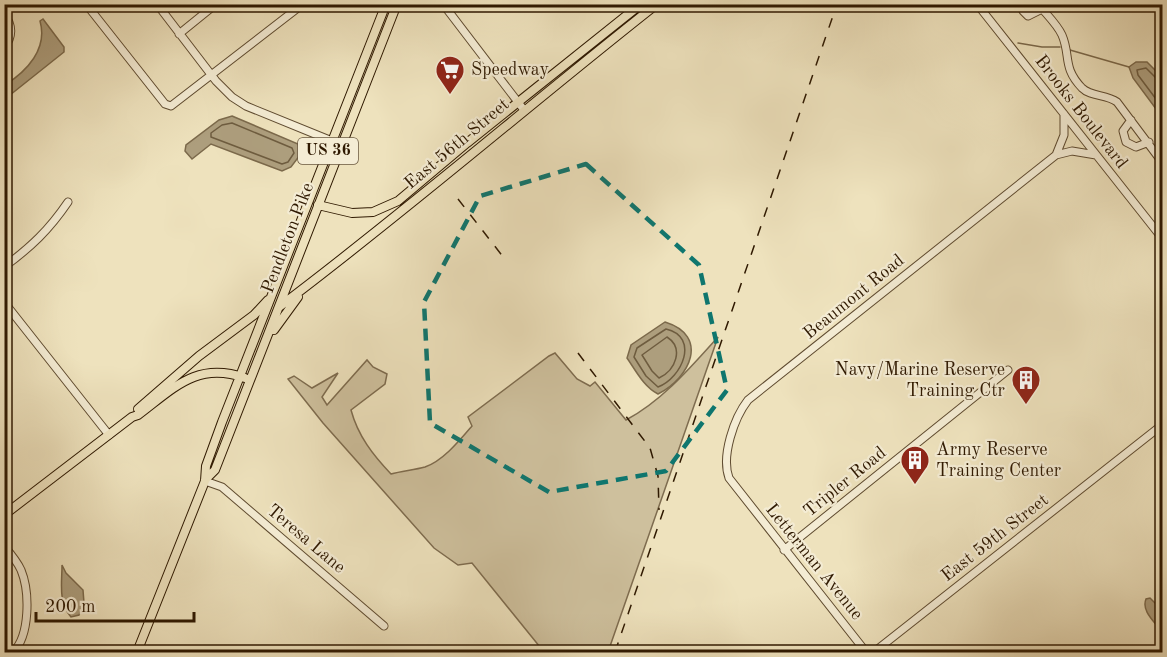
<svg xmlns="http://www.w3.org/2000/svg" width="1167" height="657" viewBox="0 0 1167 657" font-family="'Old Standard TT',serif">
<rect width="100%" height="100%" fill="#eee2bd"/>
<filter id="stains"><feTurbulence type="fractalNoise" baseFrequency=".00333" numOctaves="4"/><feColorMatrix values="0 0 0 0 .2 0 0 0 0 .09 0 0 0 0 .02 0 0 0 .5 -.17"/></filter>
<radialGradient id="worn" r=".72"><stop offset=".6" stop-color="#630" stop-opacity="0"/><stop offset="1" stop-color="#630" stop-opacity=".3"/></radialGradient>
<path fill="#cec09d" stroke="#7e6c4f" stroke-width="1.5" d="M718 337 608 652H544L472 563 458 565 434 548 323 423 288 379 294 376 312 388 338 373 322 397 327 405 367 360 373 367 387 374 385 384 351 410C358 436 373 455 391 474 402 471 414 470 425 467 443 461 460 440 472 426L468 417 549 356 555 353 577 379 590 386 595 382 626 420C662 401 691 367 718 337Z"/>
<path fill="#ad9e7d" stroke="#7b694b" stroke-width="1.5" d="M43 19 64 47V52L5 99V85C27 71 48 49 40 21Z
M1136 62H1147L1162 77V117L1133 78 1129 67Z
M232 116 298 144 300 150 307 154 300 155 291 167 282 171 211 144 192 159 185 151 186 145 219 120Z
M665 322C710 336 690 378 658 394 644 387 636 371 627 358L631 345Z
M62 565 66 573 83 590 84 603 79 615 71 617C58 602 62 584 62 565Z
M1150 598 1162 610V632C1155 622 1141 611 1146 599Z"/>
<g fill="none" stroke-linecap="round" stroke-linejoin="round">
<path stroke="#6e5c3f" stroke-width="1.5" d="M1162 80 1157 79 1146 68 1137 70 1138 75 1162 107
M232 123 292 148 294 153 288 162 282 164 211 137V133L222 125Z
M666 329C700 337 682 378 658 387L646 376 634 357 637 348Z
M667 337C684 348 676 370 659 378L652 371 642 355Z"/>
<path stroke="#7b694b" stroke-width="1.5" d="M1018 43 1042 47H1060
M1070 50 1129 67"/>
<g stroke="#5f4b30" stroke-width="9">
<path id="minor" d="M86 4 165 104 171 106 303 4
M157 4 216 81 232 97 246 106 332 141
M443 4 524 110
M977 4 1162 238
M1027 4 1023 11 1028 16 1042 9
M1038 4C1046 14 1057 24 1062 35 1071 56 1062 67 1082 88 1091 97 1106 94 1117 102L1162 162
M4 14C13 25 13 37 4 48
M179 34 216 4
M1131 120 1123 131 1126 142 1136 147 1149 142
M1056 155 1064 135V114
M4 267C31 247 49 230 68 202
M4 302 109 435
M205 481 222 487 384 626
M4 546C10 553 17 561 21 570 30 592 30 636 13 652
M784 550 1008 370
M866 652 729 478C721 456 734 418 748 400L1056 155 1072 151 1096 155
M874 652 1162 425"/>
</g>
<g stroke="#2f1901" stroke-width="10">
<path id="major" d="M318 205 352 213 373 212 398 201 467 143 641 4
M279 307C408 210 530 104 657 4
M274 330 298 297
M138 409 199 356 254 315 268 300
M205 480 215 470 397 4
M4 515 132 417 138 415C174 388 197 361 245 378
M137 652 205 481 206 466 222 422 386 4"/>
</g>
<use href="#minor" stroke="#f4ecd4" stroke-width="7"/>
<use href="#major" stroke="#eee2bd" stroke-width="8"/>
<path stroke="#2f1901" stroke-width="1.5" stroke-dasharray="10 10" stroke-linecap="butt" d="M458 199 504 258
M578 353 650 448 658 476 659 510
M615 652 837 4"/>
</g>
<path fill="none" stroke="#0f766e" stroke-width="4.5" stroke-dasharray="12 8" stroke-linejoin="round" d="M586 164 699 265 727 390 666 471 549 492 430 423 424 302 480 196Z"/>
<defs>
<g id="supermarket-pin" transform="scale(1.5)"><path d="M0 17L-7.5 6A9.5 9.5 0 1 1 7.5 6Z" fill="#8f2418" stroke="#f4ecd4"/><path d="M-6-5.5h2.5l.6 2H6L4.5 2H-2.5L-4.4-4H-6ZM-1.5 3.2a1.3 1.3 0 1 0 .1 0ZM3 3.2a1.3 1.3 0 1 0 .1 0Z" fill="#fff"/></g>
<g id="building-pin" transform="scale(1.5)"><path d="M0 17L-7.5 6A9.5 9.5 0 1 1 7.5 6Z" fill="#8f2418" stroke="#f4ecd4"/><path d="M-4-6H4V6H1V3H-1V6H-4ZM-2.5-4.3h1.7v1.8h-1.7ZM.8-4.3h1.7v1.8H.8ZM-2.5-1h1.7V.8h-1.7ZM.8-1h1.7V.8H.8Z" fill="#fff"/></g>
</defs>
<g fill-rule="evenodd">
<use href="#supermarket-pin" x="450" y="70"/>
<use href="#building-pin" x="1026" y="380"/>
<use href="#building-pin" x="915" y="460"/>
</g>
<g text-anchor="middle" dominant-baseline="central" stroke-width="4.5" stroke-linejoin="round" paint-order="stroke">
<rect fill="#f4ecd4" stroke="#6a5840" stroke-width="1.5" x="298" y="138" width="60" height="26" rx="4.5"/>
<g font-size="16" font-weight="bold" fill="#2f1901">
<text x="328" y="151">US 36</text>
</g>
<g font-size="18" fill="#2f1901" stroke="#f4ecd4" text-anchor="start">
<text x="471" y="70">Speedway</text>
<text x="1005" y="370" text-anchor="end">Navy/Marine Reserve<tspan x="1005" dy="21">Training Ctr</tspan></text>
<text x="936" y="450">Army Reserve<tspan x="936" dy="21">Training Center</tspan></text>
</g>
<g font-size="18" fill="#2f1901" stroke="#f4ecd4">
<text transform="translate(1081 112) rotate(52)">Brooks Boulevard</text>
<text transform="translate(457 144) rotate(-40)">East 56th Street</text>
<text transform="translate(288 238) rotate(-69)">Pendleton Pike</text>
<text transform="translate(854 297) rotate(-39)">Beaumont Road</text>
<text transform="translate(845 482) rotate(-39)">Tripler Road</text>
<text transform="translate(995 538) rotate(-38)">East 59th Street</text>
<text transform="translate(306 539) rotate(40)">Teresa Lane</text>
<text transform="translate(814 562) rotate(51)">Letterman Avenue</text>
</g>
</g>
<rect width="1167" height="657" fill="none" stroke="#eee2bd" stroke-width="24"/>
<rect x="6" y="6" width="1155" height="645" fill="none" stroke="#2f1901" stroke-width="3"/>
<rect x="12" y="12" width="1143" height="633" fill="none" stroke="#2f1901" stroke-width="1.5"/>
<path d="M36 612v9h158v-9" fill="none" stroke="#2f1901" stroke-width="3"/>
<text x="45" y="612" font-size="18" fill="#2f1901" stroke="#f4ecd4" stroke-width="4.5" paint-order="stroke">200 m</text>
<rect width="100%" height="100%" filter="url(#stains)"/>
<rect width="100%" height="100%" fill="url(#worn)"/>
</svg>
